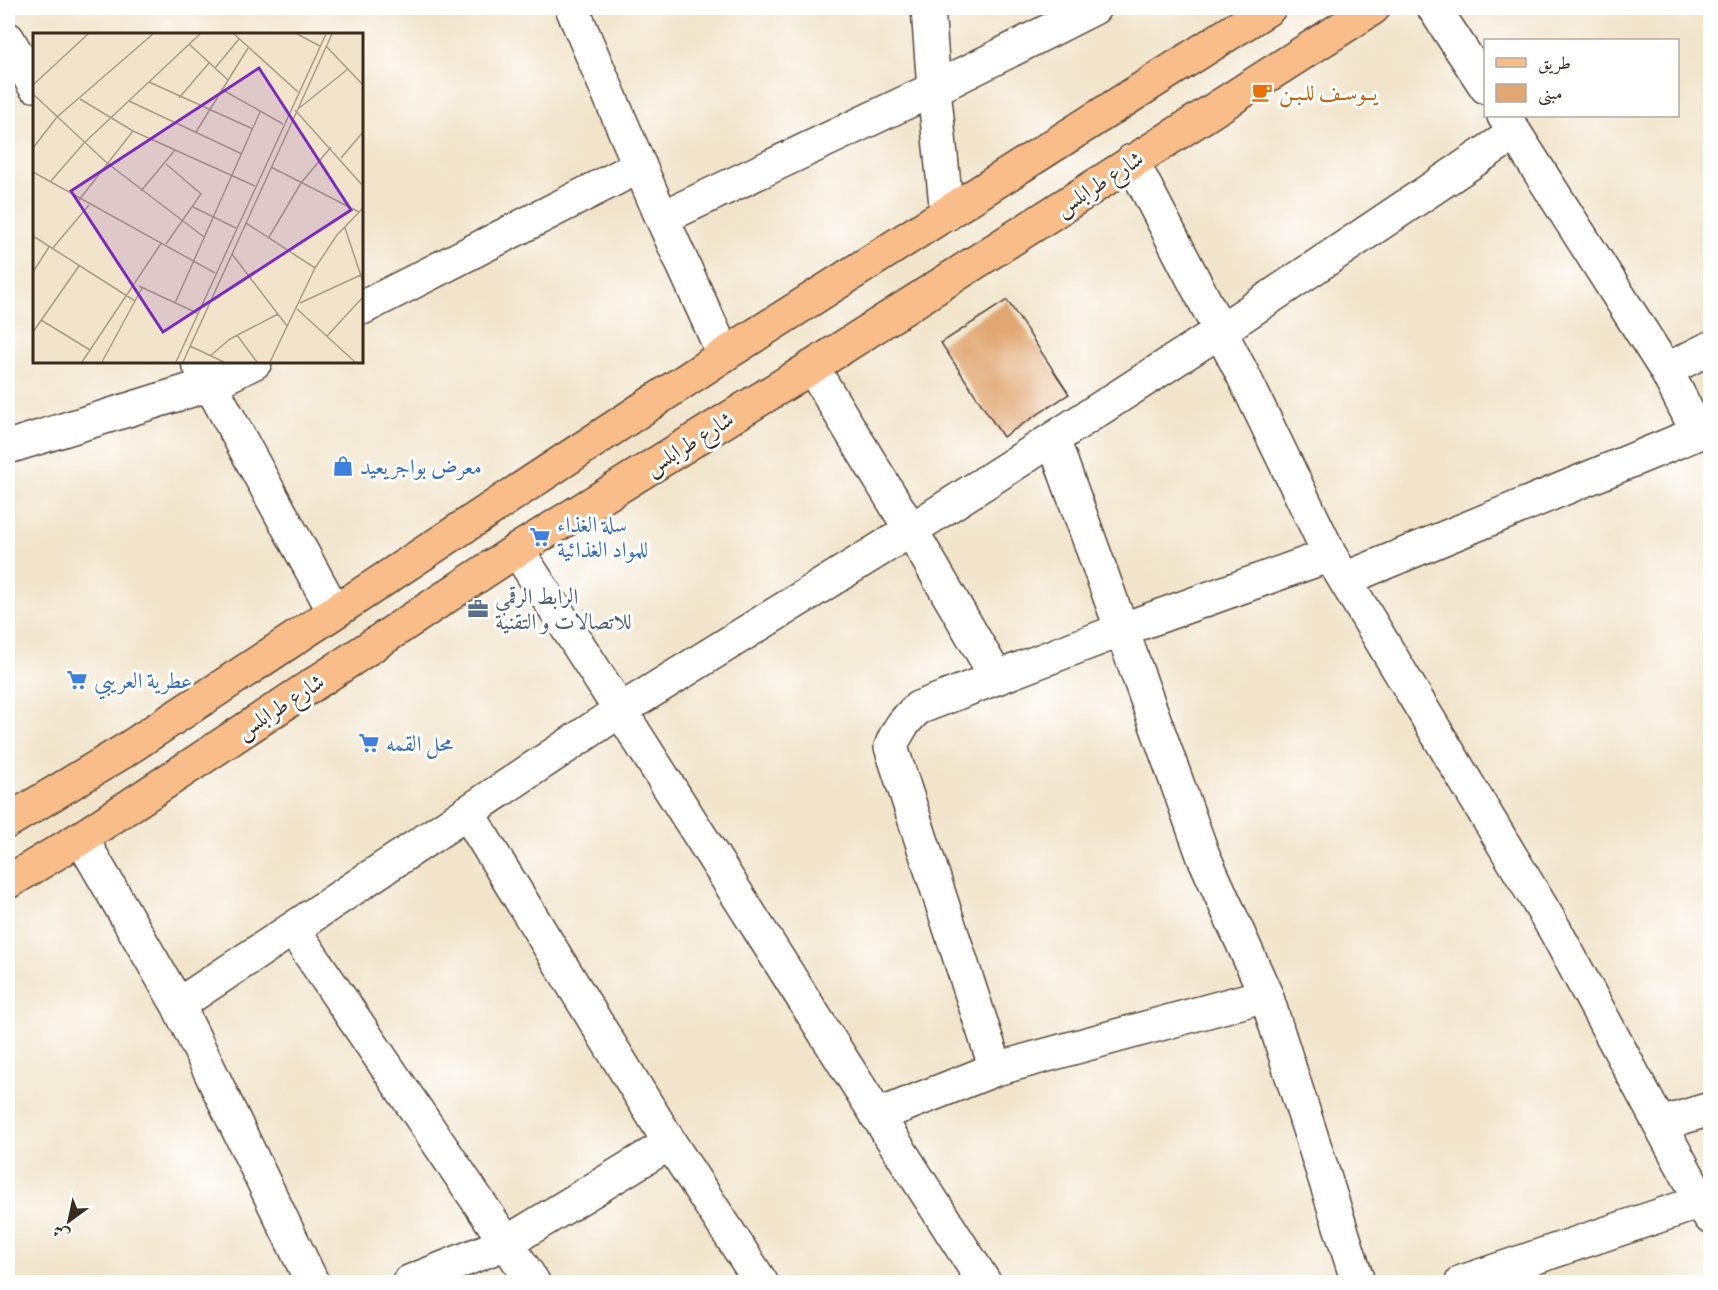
<svg xmlns="http://www.w3.org/2000/svg" width="1718" height="1290" viewBox="0 0 1718 1290" font-family="'EB Garamond',Amiri,serif">
<rect width="100%" height="100%" fill="#fff"/>
<filter id="ink" filterUnits="userSpaceOnUse"><feTurbulence type="fractalNoise" baseFrequency=".0167" numOctaves="2"/><feDisplacementMap in="SourceGraphic" scale="12" xChannelSelector="R" yChannelSelector="G"/><feConvolveMatrix kernelMatrix="1 2 1 2 8 2 1 2 1" color-interpolation-filters="sRGB"/></filter>
<filter id="wash" filterUnits="userSpaceOnUse"><feTurbulence type="fractalNoise" baseFrequency=".008" numOctaves="4" result="noise"/><feDisplacementMap in="SourceGraphic" scale="24" xChannelSelector="R" yChannelSelector="G"/><feGaussianBlur stdDeviation="1.35" result="paint"/><feColorMatrix in="noise" values="0 0 0 0 0 0 0 0 0 0 0 0 0 0 0 0 0 1.4 0 .05"/><feComposite in="paint" operator="in"/></filter>
<g filter="url(#wash)">
<rect width="100%" height="100%" fill="#f1e4ca"/>
<g id="blocks">
<path fill="#e1a772" d="M1007 300 1069 394 1003 437 941 343Z"/>
</g>
</g>
<g filter="url(#ink)">
<use href="#blocks" fill-opacity="0" stroke="#564638" stroke-width="1.5"/>
<g fill="none" stroke-linecap="round" stroke-linejoin="round">
<g stroke="#564638" stroke-width="36">
<path id="minor" d="M572 8 662 218 724 355
M928 8 934 89 947 214
M1434 8 1486 87
M8 39 34 85
M1504 116 1666 370 1698 433
M1132 161 1244 377 1330 555 1555 930 1710 1217
M662 218 934 89 1094 8
M362 308 640 166
M198 362 334 611
M812 367 911 530 997 678
M1666 370 1710 348
M1053 439 1203 855 1266 995 1358 1282
M8 447 211 384 255 362
M517 550C675 793 827 1039 984 1282
M1345 579 1710 428
M467 812 670 1143 761 1282
M81 838 178 1005 312 1282
M293 929 533 1282
M178 1005 621 710 911 530 1053 439 1220 331 1515 133
M996 1069 891 747C897 730 905 720 918 708L1121 630 1330 555
M877 1116 996 1069 1266 995
M1661 1124 1710 1109
M409 1282 506 1243 670 1143
M1462 1282 1703 1201"/>
</g>
<g stroke="#564638" stroke-width="36">
<path id="major" d="M8 821 124 751 724 355 1269 8
M8 882 81 838 517 550 812 367 1373 8"/>
</g>
<use href="#minor" stroke="#fff" stroke-width="33"/>
<use href="#major" stroke="#f8bd89" stroke-width="33"/>
</g>
</g>
<defs>
<g id="cafe-bare" transform="scale(1.62)"><path d="M-5.5-4.5H6V0H3Q3 3.5 0 3.5H-2.5Q-5.5 3.5-5.5 0ZM3-3.2v2h1.7v-2ZM-6 4.5H4V6H-6Z" fill="#e8710a" stroke="#fff" stroke-width="2.5" paint-order="stroke"/></g>
<g id="shop-bare" transform="scale(1.62)"><path d="M-5-2.5h2.3a2.7 3.5 0 0 1 5.4 0H5L5.5 6h-11ZM-1.5-2.5h3a1.5 2.3 0 0 0-3 0Z" fill="#3f7fe0" stroke="#fff" stroke-width="2.5" paint-order="stroke"/></g>
<g id="supermarket-bare" transform="scale(1.62)"><path d="M-6-5.5h2.5l.6 2H6L4.5 2H-2.5L-4.4-4H-6ZM-1.5 3.2a1.3 1.3 0 1 0 .1 0ZM3 3.2a1.3 1.3 0 1 0 .1 0Z" fill="#3f7fe0" stroke="#fff" stroke-width="2.5" paint-order="stroke"/></g>
<g id="office-bare" transform="scale(1.62)"><path d="M-6-3h4V-5.5h4V-3h4V5H-6ZM-1-4.5V-3h2v-1.5ZM-6 0V1H6V0Z" fill="#5c6f8a" stroke="#fff" stroke-width="2.5" paint-order="stroke"/></g>
</defs>
<g fill-rule="evenodd">
<use href="#cafe-bare" x="1262" y="92"/>
<use href="#shop-bare" x="343" y="466"/>
<use href="#supermarket-bare" x="540" y="537"/>
<use href="#office-bare" x="478" y="609"/>
<use href="#supermarket-bare" x="77" y="680"/>
<use href="#supermarket-bare" x="369" y="743"/>
</g>
<g text-anchor="middle" dominant-baseline="central" stroke-width="6" stroke-linejoin="round" paint-order="stroke">
<g font-size="22" fill="#c56008" stroke="#fff" text-anchor="start">
<text x="1279" y="92">يــوسـف للـبـن</text>
</g>
<g font-size="22" fill="#3b2a1e" stroke="#fff">
<text transform="translate(1099 183) rotate(-33)">شارع طرابلس</text>
<text transform="translate(689 443) rotate(-32)">شارع طرابلس</text>
<text transform="translate(280 706) rotate(-33)">شارع طرابلس</text>
</g>
<g font-size="22" fill="#366cbe" stroke="#fff" text-anchor="start">
<text x="360" y="466">معرض بواجريعيد</text>
<text x="557" y="524">سلة الغذاء<tspan x="557" dy="25">للمواد الغذائية</tspan></text>
<text x="94" y="680">عطرية العريبي</text>
<text x="386" y="743">محل القمه</text>
</g>
<g font-size="22" fill="#4e5e75" stroke="#fff" text-anchor="start">
<text x="495" y="596">الرابط الرقمي<tspan x="495" dy="25">للاتصالات و التقنية</tspan></text>
</g>
</g>
<g transform="translate(33 33)">
<rect width="330" height="330" fill="#f1e4ca"/>
<path fill="none" stroke="#a89a85" stroke-width="1.5" d="M201 1 265 59M264 1 287 13M156 11 195 47M293 13 330 52M182 35 206 6M116 49 220 96M0 52 55 1M188 56 250 91M0 61 74 130 171 204M146 65 176 30M47 66 100 98 222 153M96 68 209 121M265 76 315 36M262 77 330 153M163 99 215 15M0 115 24 84 120 1M308 125 330 99M238 134 326 179M0 139 182 240M17 149 51 110 167 1M108 158 142 117M46 167 100 98M160 174 203 195M213 190 282 235M312 195 330 249M0 203 102 268M236 204 268 150 298 114M133 211 168 161 133 131M19 216 56 172M199 221 254 293M0 239 16 214M106 253 164 280M142 270 227 79M267 270 330 241M264 276 322 329M8 287 57 317M0 299 46 233M204 302 224 329M294 303 330 264M157 313 191 329M177 323 197 306 245 281M49 329 129 209M69 329 109 255M143 329 293 1M150 329 299 1M237 329 282 235 304 202 330 175"/>
<path fill="#7b2cbf" fill-opacity="0.15" stroke="#7b2cbf" stroke-width="3" d="M226 35 318 177 130 299 38 158Z"/>
<rect width="330" height="330" fill="none" stroke="#3b2a1e" stroke-width="3"/>
</g>
<rect width="1718" height="1290" fill="none" stroke="#fff" stroke-width="30"/>
<rect x="1484" y="39" width="195" height="78" fill="#ffffff" stroke="#b1aaa5" stroke-width="1.5"/>
<rect x="1496" y="58" width="30" height="9" fill="#f8bd89" stroke="#b1aaa5" stroke-width="1.5"/>
<text x="1538" y="69" font-size="18" fill="#3b2a1e">طريق</text>
<rect x="1496" y="84" width="30" height="18" fill="#e1a772" stroke="#b1aaa5" stroke-width="1.5"/>
<text x="1538" y="99" font-size="18" fill="#3b2a1e">مبنى</text>
<g transform="translate(69 1221) rotate(213)" stroke="#ffffff" stroke-width="4.5" paint-order="stroke">
<path d="M0-4.5L10 22L0 15L-10 22Z" fill="#3b2a1e"/>
<text y="-9" font-size="16" font-weight="bold" text-anchor="middle" fill="#3b2a1e">ش</text>
</g>
</svg>
